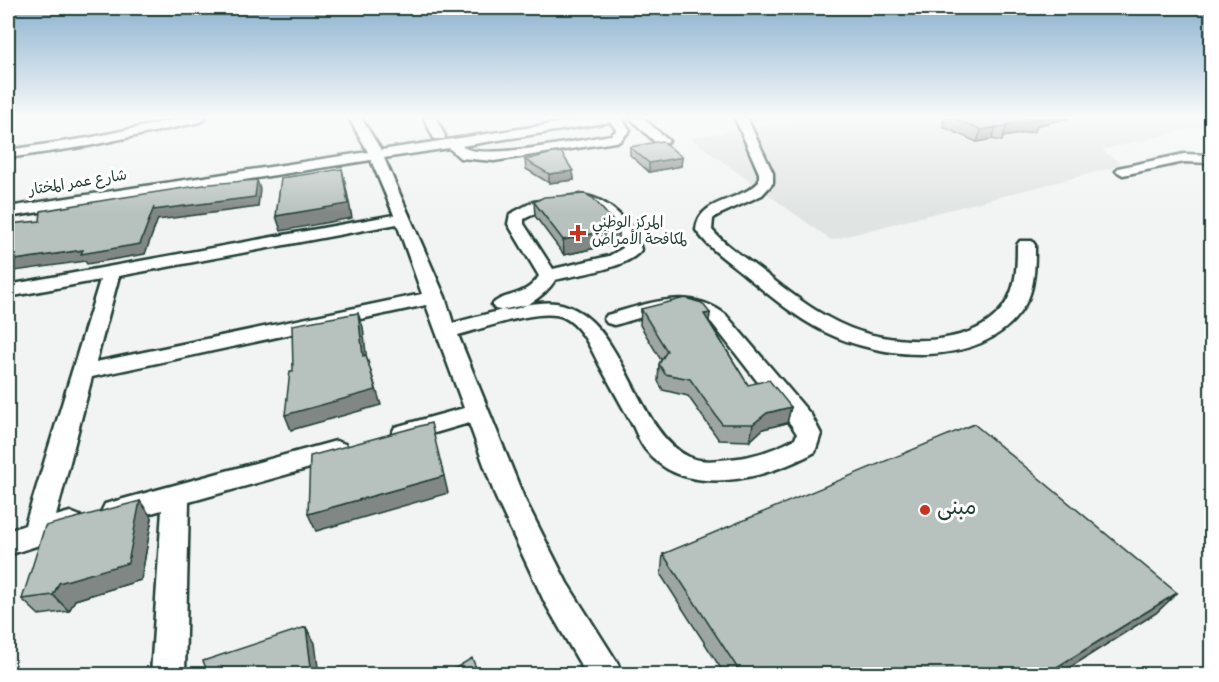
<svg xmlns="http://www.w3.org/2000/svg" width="1219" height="682" viewBox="0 0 1219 682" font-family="Dekko,'Playpen Sans Arabic',sans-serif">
<rect width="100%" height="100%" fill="#f2f3f3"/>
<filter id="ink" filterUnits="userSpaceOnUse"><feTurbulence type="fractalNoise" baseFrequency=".0167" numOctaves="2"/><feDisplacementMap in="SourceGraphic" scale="12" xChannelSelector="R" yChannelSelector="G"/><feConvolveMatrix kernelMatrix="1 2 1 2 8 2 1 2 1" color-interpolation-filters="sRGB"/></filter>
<g filter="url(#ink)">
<path fill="#e0e4e3" d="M809 118H1212L1211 124 1102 150 1123 165 831 240 690 138Z"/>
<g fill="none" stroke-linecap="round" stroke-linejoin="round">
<g stroke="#1f3d34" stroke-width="5">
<path id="minor" d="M183 118H206L200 122 88 146 8 158V150L88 138Z
M349 118H361L381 150 591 118H621L630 130 620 141 615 142 494 161 460 158 449 148 384 158 445 297 453 323C479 317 532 299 556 303 625 314 632 430 689 457 702 463 717 460 730 459 752 457 775 450 795 439L797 434 792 426 712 323C681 298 648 317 614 325L607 323 604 319 607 315C647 304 689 286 726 315L811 415 821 434 815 452C768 478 685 501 646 450 640 443 637 434 633 426 622 406 611 386 600 366 591 349 582 327 565 318 543 306 483 329 458 335L524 498 567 583 617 662 622 674H586L545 603 496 498 469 423 404 442 395 439 392 433 395 427 464 408 426 305 92 377 56 516 70 512 80 516 84 524 80 532 8 555V531L25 525 100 280 8 297V285L394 215 371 160 8 217V207L368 152ZM610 122 617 130 611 135C584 139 479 162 462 146ZM397 224 422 294 96 362 119 276Z
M424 118H436L445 136 444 139H434Z
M630 118H643L669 141 662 145 657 144Z
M735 118H747L773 173V183L762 195 716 216 713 219 712 230C725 245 742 256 758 268 787 290 815 314 850 328 895 346 982 350 1008 299 1017 283 1017 262 1017 245L1020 241H1032L1035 245C1035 262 1035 283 1028 299 995 367 895 362 836 337 802 323 774 299 746 276 728 261 709 249 696 230 699 198 738 203 759 182V173Z
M1184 154 1212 155V163L1184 162 1123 175 1116 171 1118 168Z
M579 195C605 196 636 224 641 250 627 269 578 274 555 280 544 298 517 315 495 309L492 305C501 293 526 298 539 276L508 224 510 214 533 202ZM579 205C597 205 620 231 623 248L609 256 553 269 524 224V219L544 209Z
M336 441 345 444 349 451 345 458 189 502 185 674H151L162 510 115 523 105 520 101 512 105 504Z"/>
</g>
<use href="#minor" fill="#fff" fill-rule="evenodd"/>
</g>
<path fill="#9da6a3" stroke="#1f3d34" stroke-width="1.5" d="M944 118H1070L1037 125 1035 131 1003 137 1002 141 992 139 977 142 943 127 944 123 943 122Z
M630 147 682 157 681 166 649 172 630 155Z
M525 160 573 171 574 180 549 183 526 169Z
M534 202 619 243 564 255 535 216Z
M641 309 710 313 709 321 748 385 791 407 787 423 763 429 750 441 719 440 688 396 663 390 658 381 659 364 661 360 640 325Z
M152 518 141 580 75 600 69 611 39 615 22 599Z
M663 554 1177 593 1156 613 1058 675H725L661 575Z"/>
<path fill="#808784" stroke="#1f3d34" stroke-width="1.5" d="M1030 118H1070L1037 125 1035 131 1003 137 1006 128V125Z
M996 127 992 139 977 142 981 130Z
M682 157 681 166 649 172V163Z
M342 169 345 182 352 218 281 231 276 216Z
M573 171 574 180 549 183V174Z
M257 180 260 189 258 207 158 220V219L145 254 87 264 85 261 8 272V261L83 250 154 207Z
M619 228V243L564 255 563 240Z
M358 313 363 327 368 370 363 356Z
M710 313 708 329 704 314Z
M366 355 381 405 291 430 285 415Z
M791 407 787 423 763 429 750 441 753 424 767 413Z
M444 476 448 493 316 531 308 514Z
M140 501 152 518 141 580 75 600 69 611 53 595 59 583Z
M1177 593 1156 613 1058 675H1044Z
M306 627 315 643 319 675H312Z"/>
<path fill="#b7c1bd" stroke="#1f3d34" stroke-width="1.5" d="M953 118H1038L1040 119 1006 125V128L996 127 981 130Z
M662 141 682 157 649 163 630 147Z
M561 152 573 171 549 174 525 160 549 154Z
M342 169 348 204 276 216 281 178Z
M257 180 255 197 153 210 154 207 140 244 81 254 83 250 8 261V224L40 221 41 211 112 199 210 184Z
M585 194 593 198 619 228 563 240 534 202 544 197Z
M685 298 702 303 710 313 704 314 748 385 769 380 791 407 767 413 753 424H722L690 379 665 374 659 364 667 351 641 309Z
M358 313 363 356 366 355 376 390 285 415 290 371H293L292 325Z
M431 423 444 476 308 514 310 456Z
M974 424 1177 593 1044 675H742L663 554Z
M140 501 128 563 59 583 53 595 22 599 45 526Z
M306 627 312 675H209L203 661Z
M472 658 479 675H444Z"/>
</g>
<linearGradient id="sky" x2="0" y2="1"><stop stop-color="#8bb1cf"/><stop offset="0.55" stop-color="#f9fafa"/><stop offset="1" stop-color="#f9fafa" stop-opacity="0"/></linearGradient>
<rect width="1219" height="213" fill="url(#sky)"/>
<g fill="#c8321e" stroke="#fff" stroke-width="2">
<path d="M575 224h6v6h6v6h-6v6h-6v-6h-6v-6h6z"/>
<circle cx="925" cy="510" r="6"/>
</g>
<g text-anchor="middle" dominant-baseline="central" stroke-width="6" stroke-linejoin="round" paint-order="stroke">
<g font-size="15" fill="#1f3d34" stroke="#fff">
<text transform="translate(78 184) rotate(-9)">شارع عمر المختار</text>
</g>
<g font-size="15" fill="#1f3d34" stroke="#fff" text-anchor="start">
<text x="592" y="224">المركز الوطني<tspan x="592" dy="17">لمكافحة الأمراض</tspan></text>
</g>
<g font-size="21" fill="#1f3d34" stroke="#fff" text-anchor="start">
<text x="937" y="510">مبنى</text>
</g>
</g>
<rect width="1219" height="682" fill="none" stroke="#fff" stroke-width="30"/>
<rect x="15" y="15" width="1189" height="652" fill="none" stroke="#1f3d34" stroke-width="2" filter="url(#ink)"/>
</svg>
